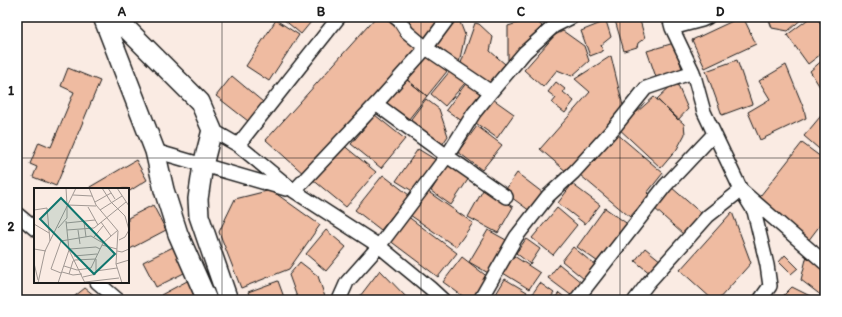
<svg xmlns="http://www.w3.org/2000/svg" width="842" height="317" viewBox="0 0 842 317" font-family="Itim,sans-serif">
<rect width="100%" height="100%" fill="#faebe3"/>
<filter id="ink" filterUnits="userSpaceOnUse"><feTurbulence type="fractalNoise" baseFrequency=".025" numOctaves="2"/><feDisplacementMap in="SourceGraphic" scale="8" xChannelSelector="R" yChannelSelector="G"/><feConvolveMatrix kernelMatrix="1 2 1 2 8 2 1 2 1" color-interpolation-filters="sRGB"/></filter>
<g filter="url(#ink)">
<path fill="#efbba1" stroke="#1c1c1c" d="M284 17H315L301 34 282 18Z
M376 17H384L419 48 305 175 266 140Z
M406 17H442L424 42 412 33 411 24Z
M456 17H458L465 35 459 63 435 44Z
M614 17H639L645 38 638 43 637 47 624 51Z
M741 17H743L756 44 705 68 692 40Z
M768 17H804L788 31 772 28Z
M811 17H816L825 29V51L808 64 787 35Z
M533 18 542 26 508 60V26Z
M276 20 299 35 269 81 246 66Z
M606 21 611 37 601 45 603 51 590 56 581 31Z
M475 23 479 24 493 37 490 51 505 64 487 86 461 63Z
M563 31 584 46 589 61 572 76 557 70 543 87 524 70 555 35Z
M674 43 683 72 657 80 647 51Z
M426 52 448 70 427 96 405 78Z
M611 56 624 110 568 173 540 149 590 92 575 79Z
M825 58V95L810 71Z
M737 60 752 104 722 115 706 71Z
M786 65 804 109 806 118 760 140 748 112 770 99 759 81Z
M68 68 100 81 56 186 33 177 37 167 30 164 39 142 51 147 74 92 61 86Z
M450 71 465 83 445 106 431 94Z
M232 76 263 102 248 121 216 96Z
M406 79 427 96 405 124 384 106Z
M676 81 688 109 678 120 657 99Z
M467 82 481 95 462 121 446 110Z
M556 82 565 89 563 92 574 101 565 113 552 103 556 98 548 92Z
M490 97 514 114 497 138 473 121Z
M654 97 684 124 685 134 677 149 661 168 616 126 633 113 637 112Z
M426 99 439 109 448 136 440 148 408 123Z
M825 111V154L804 136Z
M375 115 405 139 381 168 351 144Z
M477 126 502 145 482 170 458 152Z
M616 133 663 173 647 193 649 195 630 217 580 175Z
M802 143 825 160V221L824 220 808 241 757 200Z
M342 144 376 172 346 207 312 179Z
M418 149 436 160 414 192 396 181Z
M136 160 147 180 128 192V189H91L90 187Z
M448 164 469 178 451 205 431 191Z
M517 173 543 193 530 211 504 192Z
M383 175 409 195 381 230 355 210Z
M572 184 600 205 585 224 558 203Z
M671 187 702 214 684 235 653 207Z
M271 190 320 225 289 269 241 288 219 232 235 199Z
M483 190 513 207 498 233 468 217Z
M427 191 473 223 456 247 410 215Z
M153 205 166 230 128 250V218Z
M557 208 577 225 553 255 532 238Z
M605 208 629 225 601 264 577 247Z
M732 212 751 263 718 300H713L680 270Z
M407 216 457 253 438 277 389 240Z
M326 230 346 247 326 271 306 254Z
M488 230 508 241 490 274 469 262Z
M526 239 540 249 530 264 516 253Z
M173 247 186 272 156 287 143 262Z
M573 247 595 265 584 279 562 261Z
M645 248 661 261 651 274 635 261Z
M785 255 798 268 791 274 779 262Z
M807 255 825 268V292L822 296 801 280Z
M514 256 540 273 529 289 503 273Z
M462 257 489 278 472 300H468L443 282Z
M300 262 318 276 326 300H298L289 275Z
M559 264 582 283 572 296 548 278Z
M380 270 409 300H357Z
M505 279 527 292 523 300 493 299Z
M189 280 199 300H164L161 295Z
M278 281 285 300H251L248 292Z
M540 283 554 293 549 300H528Z
M792 287 812 297 810 300H779Z
M85 288 100 300H70Z
M559 293 568 300H553Z"/>
<g fill="none" stroke-linecap="round" stroke-linejoin="round">
<g stroke="#1c1c1c" stroke-width="16">
<path id="minor" d="M395 17 400 21 407 32 426 48 491 92
M669 17 672 28 693 72 704 112 741 190 754 211 767 265 770 286 760 300
M672 28 702 20 708 17
M376 104 447 156 506 197
M212 130 238 145 294 191 379 246 430 288 443 300
M238 145 339 17
M155 151 286 189
M294 191 376 104 426 48 449 17
M17 214 35 229
M97 282 118 300
M339 300 347 282 379 246 447 156 474 113 491 92 525 52 554 26 572 17
M480 300 516 237 548 196 574 172 613 129 646 88 693 72
M576 300 665 186 714 134
M635 300 648 283 708 216 741 190 825 263"/>
</g>
<g stroke="#1c1c1c" stroke-width="22">
<path id="secondary" d="M103 17 155 151 164 190 178 234 207 300
M113 17 123 25 200 102 212 130 203 165 198 199 199 216 228 300"/>
</g>
<use href="#minor" stroke="#fff" stroke-width="13"/>
<use href="#secondary" stroke="#fff" stroke-width="19"/>
</g>
</g>
<path fill="none" stroke="#1c1c1c" stroke-width="1" stroke-opacity="0.55" d="M222 17V300M421 17V300M620 17V300M17 158H825"/>
<g transform="translate(34 188)">
<rect width="95" height="95" fill="#faebe3"/>
<path fill="none" stroke="#a19893" stroke-width="1" d="M32 0 33 17 62 18M55 0 62 17 84 43 82 76 88 95M68 0 77 14 91 28 95 42 91 49 85 52M74 0 81 11M83 0 95 18M39 7 58 8M61 14 77 5M54 19 64 37M0 22 13 20 16 53M66 22 88 8M50 34 52 49M67 34 77 48M32 35 61 32M0 36 15 45M24 40 33 30V18M33 42 60 40 92 14M44 42 46 56M60 49 69 38M68 57 83 61M0 61 12 63M36 61 62 59 66 61M35 62 51 95M83 63 88 64 95 61M40 68 63 66M0 75 4 92M82 76 95 72M30 78 43 82 57 80 69 55 84 42M28 84 39 87 48 86M27 85 17 81 27 53 57 48 69 55M35 86 39 73 41 72 62 71V83L83 80M49 89 62 86M51 94 85 90M4 95 11 63 42 0M24 95 35 62 32 33"/>
<path fill="#0f766e" fill-opacity="0.15" stroke="#0f766e" stroke-width="2" d="M27 10 81 66 60 86 6 31Z"/>
<rect width="95" height="95" fill="none" stroke="#1c1c1c" stroke-width="2"/>
</g>
<rect width="842" height="317" fill="none" stroke="#fff" stroke-width="44"/>
<rect x="22" y="22" width="798" height="273" fill="none" stroke="#1c1c1c" stroke-width="1.5"/>
<g font-size="13" text-anchor="middle" font-weight="bold" fill="#1c1c1c">
<text x="122" y="16">A</text>
<text x="321" y="16">B</text>
<text x="521" y="16">C</text>
<text x="720" y="16">D</text>
<text x="11" y="95">1</text>
<text x="11" y="231">2</text>
</g>
</svg>
